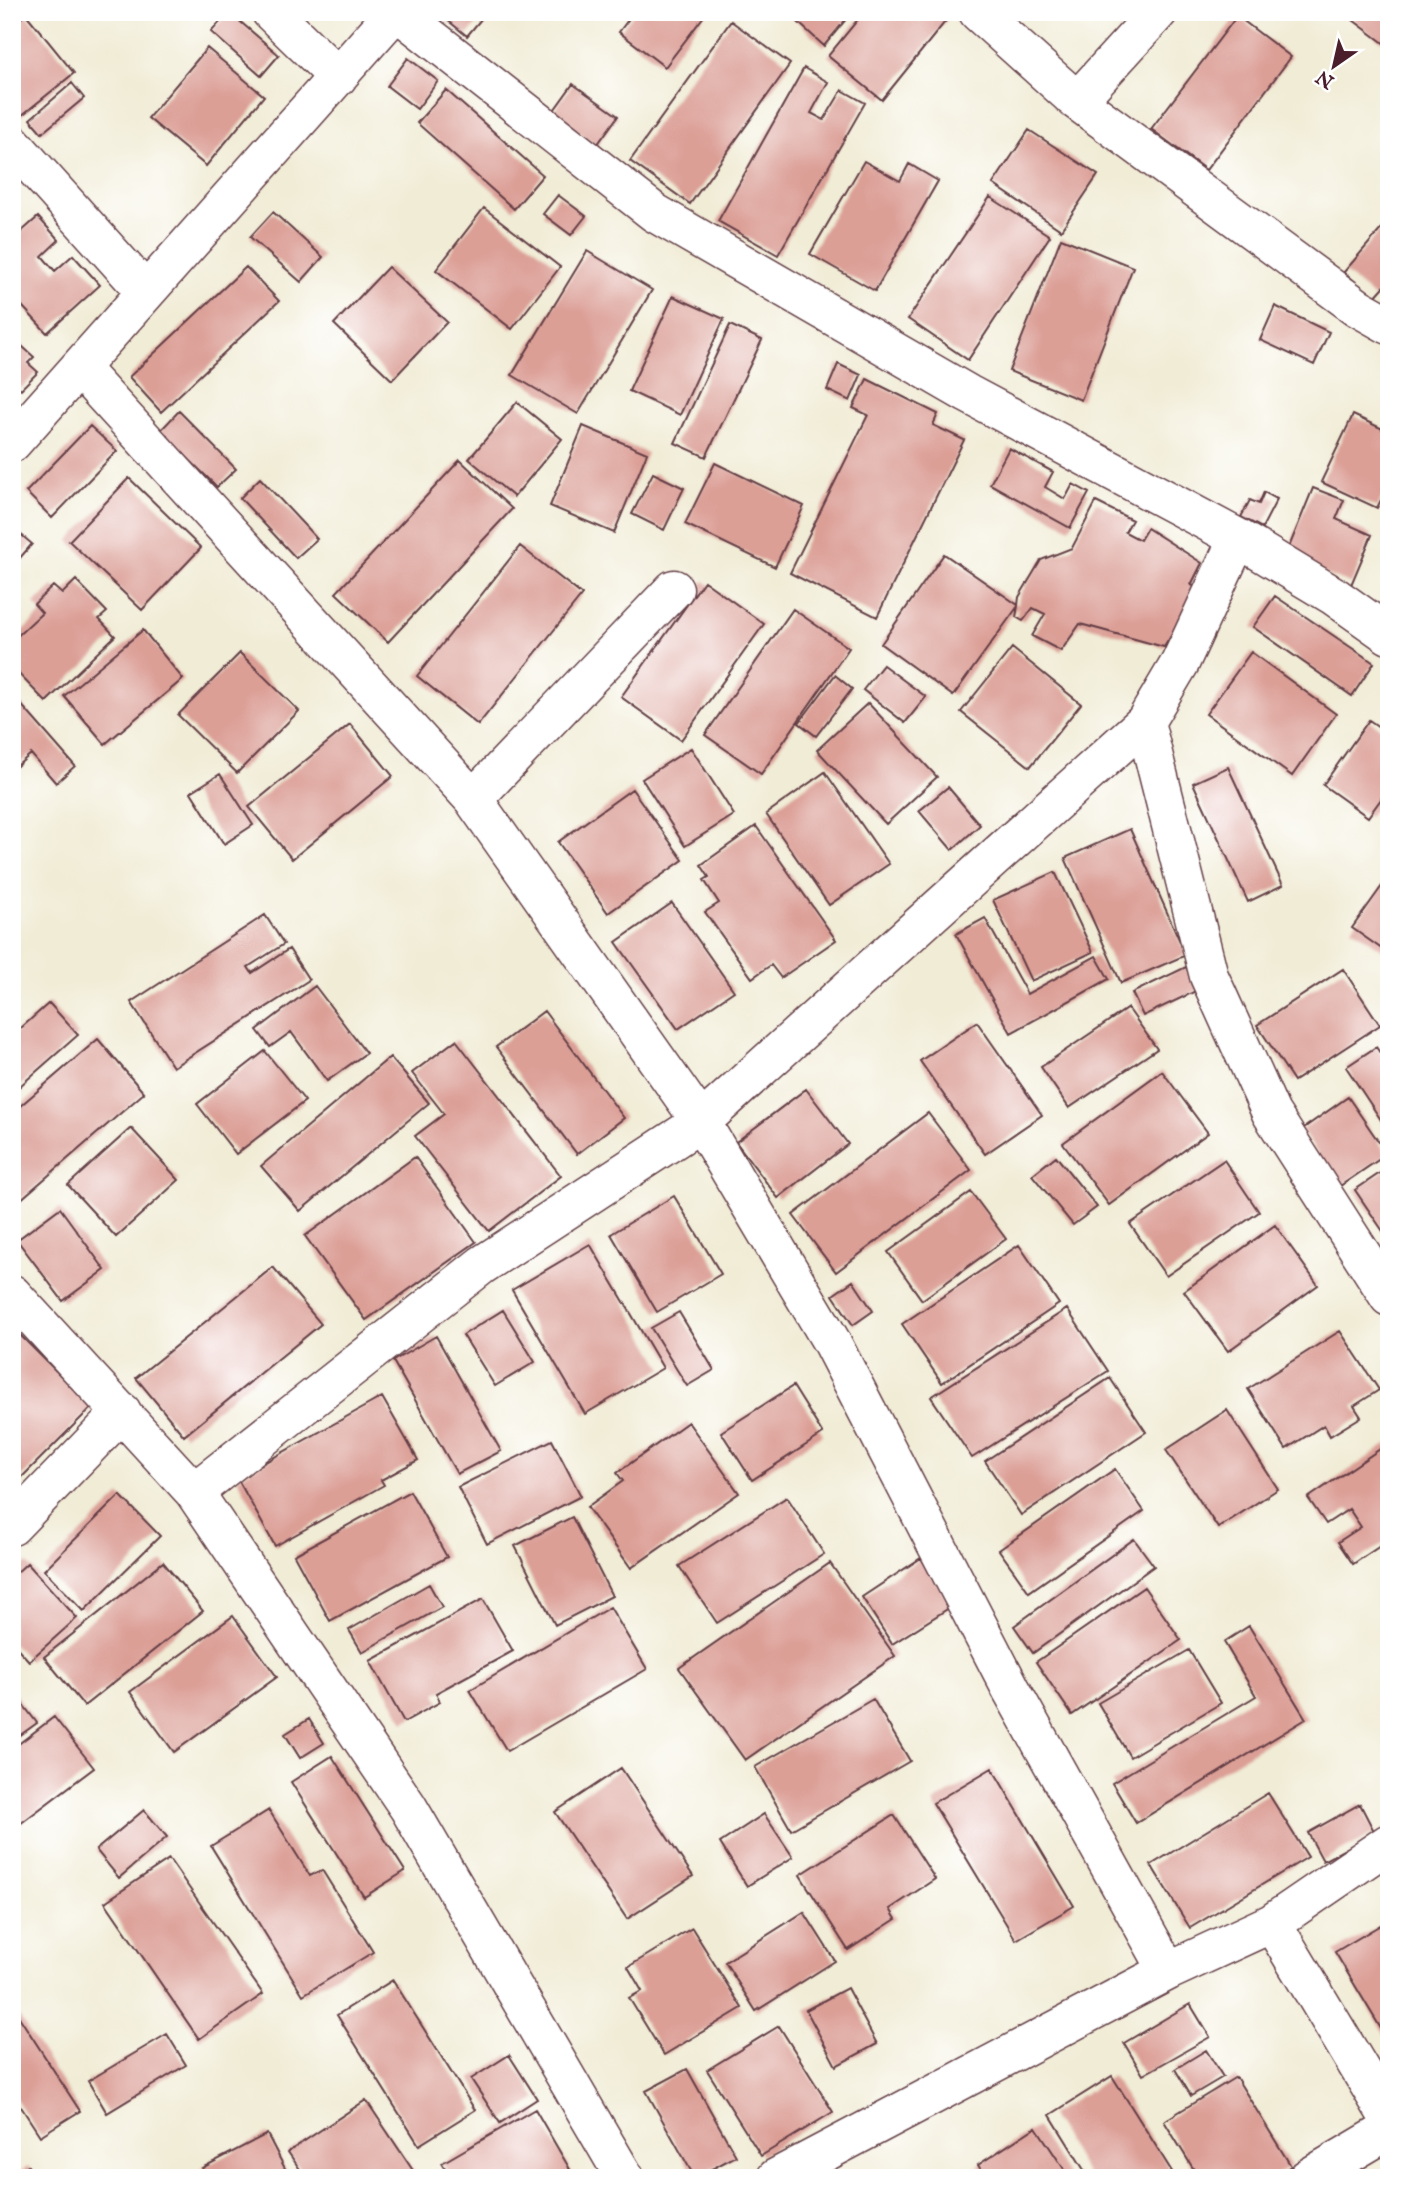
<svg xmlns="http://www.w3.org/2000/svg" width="1401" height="2190" viewBox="0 0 1401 2190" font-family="'IM FELL English',serif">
<rect width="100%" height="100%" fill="#fff"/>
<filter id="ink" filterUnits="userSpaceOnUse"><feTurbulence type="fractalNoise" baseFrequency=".0143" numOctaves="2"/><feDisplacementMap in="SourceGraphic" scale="14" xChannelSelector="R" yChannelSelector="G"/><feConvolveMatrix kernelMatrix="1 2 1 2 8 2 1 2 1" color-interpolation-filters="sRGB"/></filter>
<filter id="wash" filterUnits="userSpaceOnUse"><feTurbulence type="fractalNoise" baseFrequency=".00686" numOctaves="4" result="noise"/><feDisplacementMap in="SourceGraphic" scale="28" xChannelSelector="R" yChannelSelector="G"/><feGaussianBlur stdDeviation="1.57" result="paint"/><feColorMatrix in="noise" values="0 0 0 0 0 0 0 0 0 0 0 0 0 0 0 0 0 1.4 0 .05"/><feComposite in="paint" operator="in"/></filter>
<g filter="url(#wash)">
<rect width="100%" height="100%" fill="#f1ecd6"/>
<g id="blocks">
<path fill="#db9f96" d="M229 12 279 55 261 76 211 32Z
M449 12H487L467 36 445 18Z
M634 12H707L665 67 619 32Z
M787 12H852L824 46Z
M864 12H953L882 100 828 56Z
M1358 12H1389V47L1353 20Z
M26 14 74 73 21 116 12 105V25Z
M1237 16 1291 57 1206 170 1151 129Z
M731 21 790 64 690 204 630 161Z
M207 48 264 96 206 166 148 118Z
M408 58 438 81 417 109 387 86Z
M804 68 828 82 811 113 824 120 842 90 865 103 778 255 718 221Z
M72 83 84 98 42 133 30 119Z
M573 84 618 116 597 145 552 113Z
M446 90 543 175 514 209 417 123Z
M1029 130 1098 175 1061 230 993 184Z
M864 161 900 181 909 164 938 181 875 291 810 254Z
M558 195 586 216 571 235 543 214Z
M990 197 1050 236 968 360 908 319Z
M484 208 560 267 512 329 436 270Z
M273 212 323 257 301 282 250 237Z
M38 217 59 240 42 256 55 271 73 255 100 285 47 333 12 295V240Z
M1389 220V281L1374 298 1344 272Z
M1061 238 1133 267 1081 400 1009 371Z
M587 251 652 290 578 414 512 375Z
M246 267 279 301 161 412 129 377Z
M388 267 447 322 392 380 334 324Z
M673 296 724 319 680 415 629 391Z
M1275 306 1329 332 1314 365 1260 340Z
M730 325 762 340 706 457 675 443Z
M12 337 34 357 28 363 38 372 21 389 14 383 12 385Z
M838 364 861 375 850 401 827 390Z
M867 379 938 414 933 425 964 440 877 617 790 573 868 415 853 408Z
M517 402 562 439 514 497 469 459Z
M179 411 236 469 217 487 160 431Z
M1353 415 1389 432V484L1377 508 1321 482Z
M90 426 117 451 52 518 26 492Z
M583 426 647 453 614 533 550 506Z
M1009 448 1053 472 1045 487 1065 499 1073 484 1089 493 1070 528 990 484Z
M460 460 512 509 388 642 336 593Z
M715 463 804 506 775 567 685 524Z
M653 473 684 488 664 530 632 514Z
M129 478 201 548 142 610 69 541Z
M260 478 317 539 296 558 240 498Z
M1313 488 1344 500 1336 519 1372 535 1351 585 1285 557Z
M1264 492 1277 499 1262 528 1241 517 1250 500 1259 504Z
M1096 502 1132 520 1125 532 1140 540 1147 528 1202 563 1191 585 1201 589 1164 647 1080 624 1061 651 1032 636 1045 614 1033 608 1023 621 1016 617 1018 606 953 696 881 644 944 554 1018 605 1019 597 1041 560 1072 548Z
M12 527 32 544 12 567Z
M520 546 582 595 478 725 417 676Z
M76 580 107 612 99 619 115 636 46 702 12 667V641L42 613 34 604 53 586 62 594Z
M704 581 764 624 681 740 621 697Z
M1275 596 1374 663 1352 696 1253 627Z
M793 609 849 648 761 774 705 735Z
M143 630 183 679 105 744 64 696Z
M1012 648 1081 704 1030 767 961 712Z
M1251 652 1336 714 1292 776 1206 714Z
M240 653 299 711 237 773 178 715Z
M883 665 926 697 905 723 863 690Z
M835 675 852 689 816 736 799 723Z
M12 694 75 766 56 783 31 754 12 770Z
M868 703 937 777 886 824 817 750Z
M1369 720 1389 734V788L1368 817 1323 785Z
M350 724 393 776 292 859 249 807Z
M691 748 734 815 685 846 642 779Z
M1228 767 1283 885 1248 902 1193 783Z
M825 772 889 864 829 905 766 814Z
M220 774 253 825 224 844 191 792Z
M948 787 980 825 952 850 919 811Z
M632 789 683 860 608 913 558 842Z
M756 826 836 940 781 978 771 965 752 978 705 912 719 903 704 880 709 877 701 865Z
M1130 829 1186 955 1121 983 1065 858Z
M1055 872 1093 952 1031 981 993 900Z
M1387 879 1389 881V954L1352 928Z
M672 903 734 991 678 1029 616 942Z
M265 915 284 944 248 967 252 973 289 949 309 980 173 1067 131 1002Z
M985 918 1027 994 1096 956 1109 979 1011 1033 956 934Z
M1186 967 1198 990 1143 1016 1132 993Z
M1343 969 1380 1025 1294 1081 1257 1025Z
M315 986 366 1053 327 1081 291 1032 270 1047 257 1030Z
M49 1003 78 1035 12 1093V1036Z
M1128 1008 1157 1049 1069 1108 1041 1067Z
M544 1011 624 1118 577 1154 496 1047Z
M977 1022 1042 1115 985 1154 920 1061Z
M98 1039 144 1093 12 1207V1113Z
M456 1040 561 1176 489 1231 415 1136 444 1114 412 1073Z
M1376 1047 1389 1066V1132L1346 1067Z
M265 1051 305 1101 236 1154 197 1104Z
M390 1057 429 1103 300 1211 261 1166Z
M1162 1071 1208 1133 1109 1205 1063 1143Z
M806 1089 848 1144 778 1198 736 1142Z
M1348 1097 1387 1154 1340 1186 1301 1130Z
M928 1113 971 1170 836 1272 793 1215Z
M131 1128 179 1180 116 1237 68 1185Z
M1056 1156 1097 1207 1073 1225 1032 1175Z
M415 1157 476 1242 366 1320 305 1236Z
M1224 1160 1259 1212 1166 1276 1130 1224Z
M1389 1167V1240L1355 1190Z
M971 1192 1006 1239 922 1300 888 1252Z
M674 1196 721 1274 657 1312 611 1234Z
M60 1208 105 1270 63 1301 17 1240Z
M1275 1225 1318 1285 1228 1351 1184 1291Z
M590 1244 663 1368 585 1414 512 1290Z
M1019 1245 1059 1304 942 1383 902 1324Z
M273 1267 321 1324 184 1436 136 1378Z
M853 1281 873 1311 853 1325 833 1295Z
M1067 1309 1108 1371 972 1458 931 1397Z
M503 1310 535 1362 495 1386 463 1335Z
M679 1312 714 1370 687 1386 651 1328Z
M12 1327 92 1407 12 1487Z
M1340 1331 1379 1390 1354 1406 1361 1417 1330 1436 1324 1425 1286 1449 1248 1389Z
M436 1336 501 1451 457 1474 393 1361Z
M1110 1378 1146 1432 1021 1515 985 1461Z
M793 1386 823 1434 752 1480 721 1432Z
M382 1397 418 1460 381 1480 384 1485 275 1546 237 1478Z
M1227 1410 1278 1489 1218 1528 1166 1450Z
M688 1422 739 1493 631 1568 587 1507 623 1481 617 1473Z
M552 1440 581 1496 487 1544 458 1487Z
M1389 1443V1540L1353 1564 1338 1542 1361 1527 1349 1509 1326 1524 1308 1498Z
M1115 1469 1144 1511 1029 1592 999 1550Z
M410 1491 447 1557 330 1621 294 1555Z
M120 1495 160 1536 84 1611 44 1570Z
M787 1497 824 1554 717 1623 679 1566Z
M572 1517 612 1596 555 1625 515 1546Z
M1134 1539 1154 1566 1033 1653 1014 1626Z
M921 1558 952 1606 892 1644 862 1597Z
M163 1562 203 1611 84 1706 44 1657Z
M27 1563 77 1618 29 1661 12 1642V1577Z
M830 1563 895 1656 745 1760 679 1668Z
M429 1584 442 1607 362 1652 349 1630Z
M1144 1587 1181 1640 1072 1715 1036 1662Z
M483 1599 513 1651 436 1693 440 1702 404 1722 370 1661Z
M610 1607 647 1669 507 1751 470 1690Z
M233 1616 277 1677 174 1752 130 1692Z
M1249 1626 1306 1719 1136 1823 1112 1783 1256 1696 1224 1642Z
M1189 1650 1221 1703 1130 1757 1098 1703Z
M12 1690 37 1723 12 1741Z
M873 1699 910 1761 791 1830 755 1767Z
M54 1717 94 1768 12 1830V1749Z
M309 1719 324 1743 300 1758 285 1734Z
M332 1756 405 1871 364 1897 291 1782Z
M621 1768 693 1876 627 1919 555 1812Z
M992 1768 1074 1906 1016 1940 933 1803Z
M1268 1793 1308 1857 1190 1928 1151 1865Z
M1360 1804 1375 1833 1323 1861 1308 1833Z
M144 1810 167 1837 119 1878 96 1850Z
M269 1810 310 1876 322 1870 373 1952 303 1995 211 1846Z
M764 1814 793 1857 747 1886 720 1843Z
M894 1815 935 1879 890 1909 896 1919 848 1950 800 1875Z
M169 1859 263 1994 199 2039 105 1902Z
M804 1912 835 1961 756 2011 725 1962Z
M1389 1920V2042L1335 1952Z
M692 1928 742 2008 664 2055 629 1998 642 1991 628 1967Z
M393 1980 475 2110 419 2145 337 2015Z
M847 1988 877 2044 836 2066 806 2010Z
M1190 2004 1210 2037 1143 2075 1124 2043Z
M12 2006 80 2111 40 2136 12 2093Z
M779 2026 833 2112 761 2156 707 2070Z
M167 2034 186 2065 107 2113 88 2081Z
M1206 2050 1223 2077 1191 2096 1175 2069Z
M509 2055 537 2099 500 2123 471 2079Z
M687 2069 736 2156 695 2178 646 2091Z
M1112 2076 1176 2178H1089L1050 2115Z
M1236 2077 1291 2166 1272 2178H1199L1164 2121Z
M366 2100 418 2178H306L288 2152Z
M535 2109 575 2178H451L442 2163Z
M1036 2127 1070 2178H986L978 2165Z
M267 2134 290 2178H208L202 2168Z
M28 2166 36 2178H12V2177Z"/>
</g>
</g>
<g filter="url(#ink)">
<use href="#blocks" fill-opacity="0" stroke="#633e45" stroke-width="2"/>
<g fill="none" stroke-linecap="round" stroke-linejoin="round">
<g stroke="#633e45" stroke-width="41">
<path id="minor" d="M271 12 338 77
M398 12 655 213 968 394 1238 538 1334 596 1389 635
M978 12 1077 101 1357 307 1389 325
M1077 101 1158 12
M12 143 145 291
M80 369 473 799 701 1122 831 1341 1011 1689 1168 1971
M12 443 395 12
M1145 722 1209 976 1271 1113 1389 1297
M473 799 674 589
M12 1294 194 1492 408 1807 625 2178
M194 1492 482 1265 701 1122 1145 722 1180 663 1238 538
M12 1526 122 1412
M1272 1923 1389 2118
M776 2178 1168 1971 1272 1923 1389 1843
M1308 2178 1389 2130"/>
</g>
<use href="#minor" stroke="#fff" stroke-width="38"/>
</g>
</g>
<rect width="1401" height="2190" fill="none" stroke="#fff" stroke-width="42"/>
<g transform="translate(1334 66) rotate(214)" stroke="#ffffff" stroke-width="5" paint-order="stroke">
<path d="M0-5L12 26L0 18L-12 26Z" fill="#4a1f2b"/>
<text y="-10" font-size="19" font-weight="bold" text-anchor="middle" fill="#4a1f2b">N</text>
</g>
</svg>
